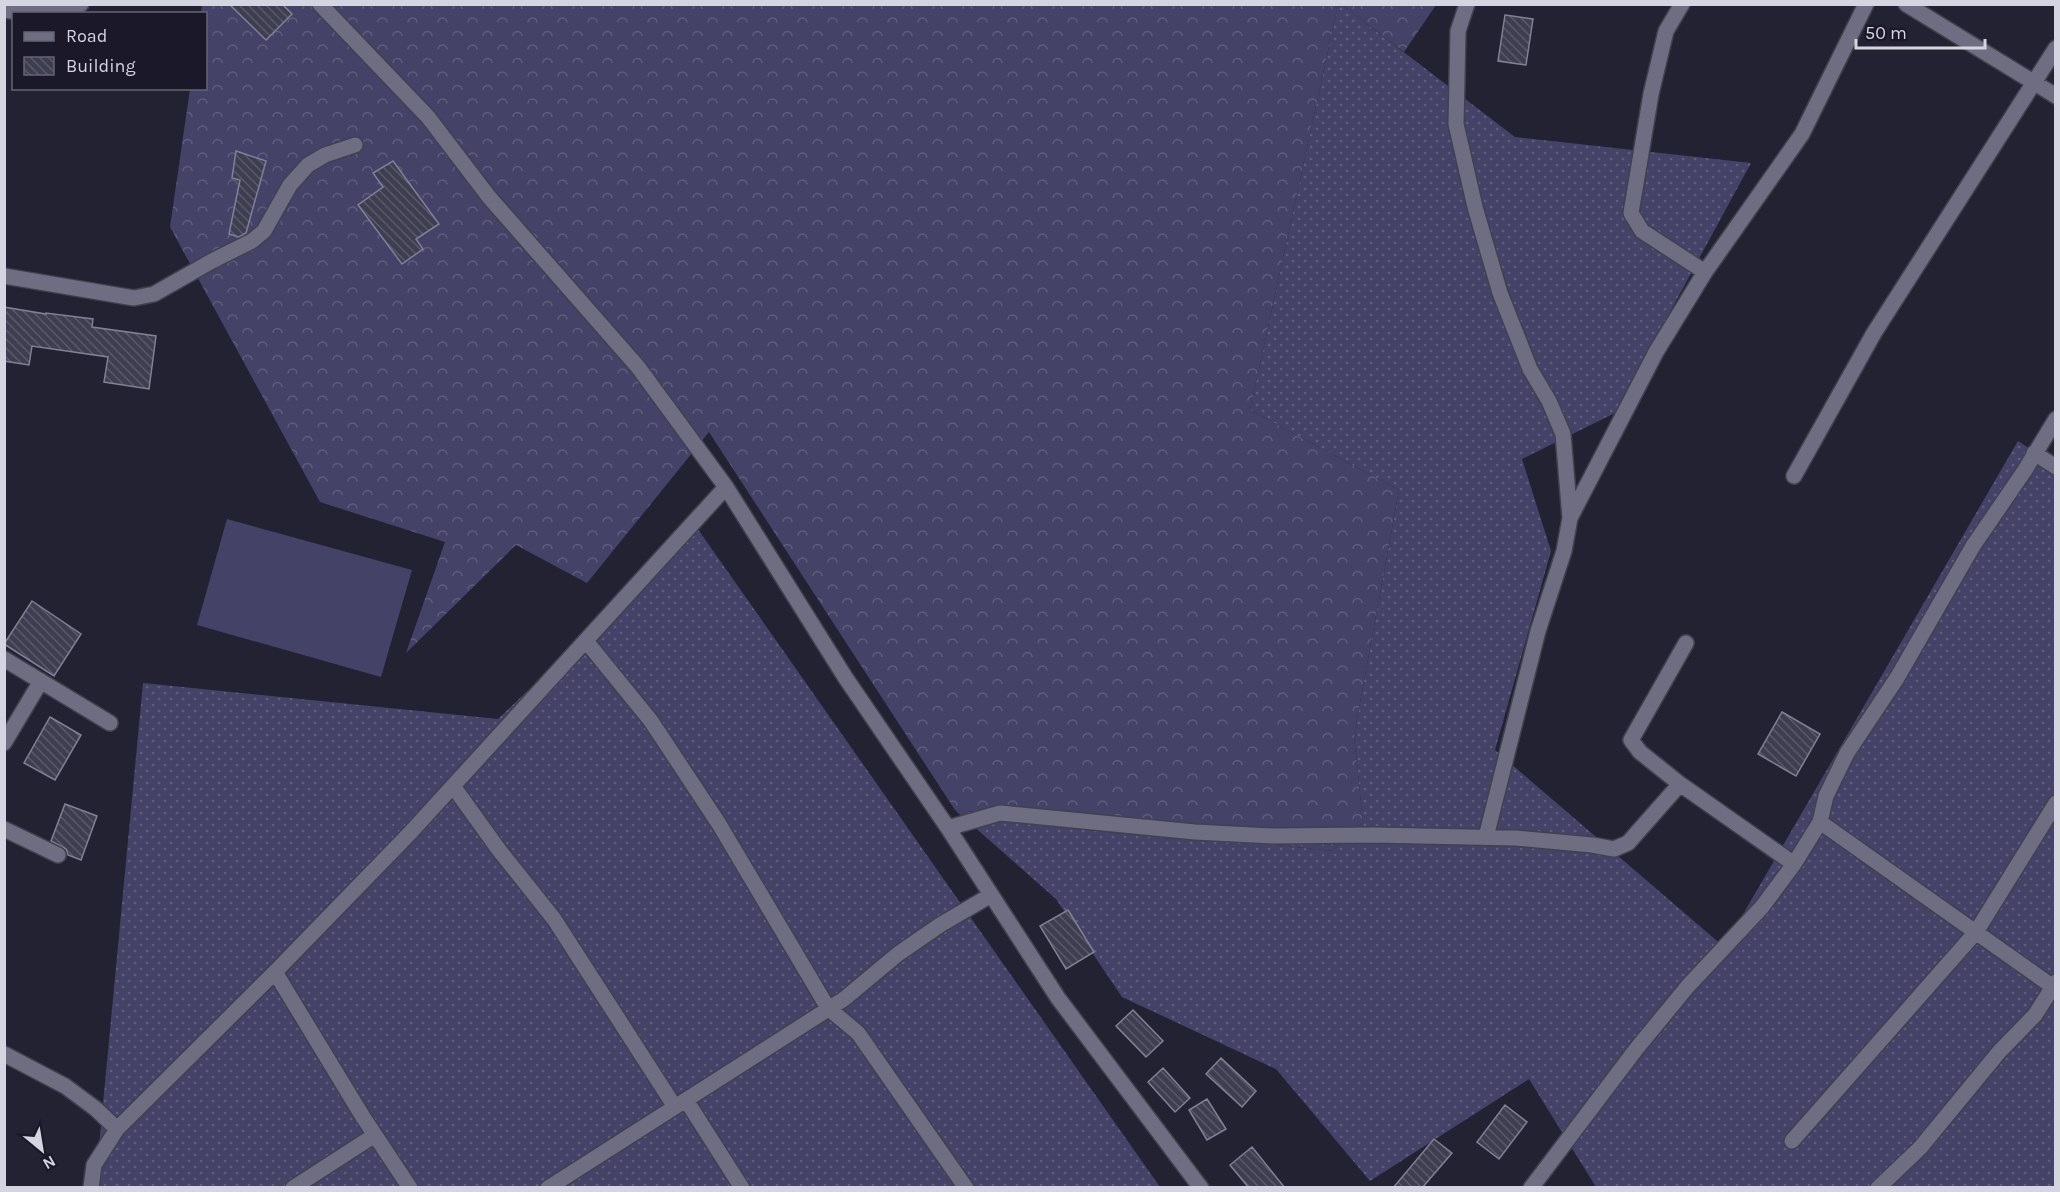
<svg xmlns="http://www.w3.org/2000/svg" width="2060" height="1192" viewBox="0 0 2060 1192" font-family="Karla,sans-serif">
<defs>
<pattern id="grass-dots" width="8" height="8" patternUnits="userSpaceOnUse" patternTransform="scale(1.5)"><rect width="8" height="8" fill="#454268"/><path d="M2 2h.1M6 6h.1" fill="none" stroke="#5f5c7d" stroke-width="1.8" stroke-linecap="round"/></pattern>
<pattern id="forest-crowns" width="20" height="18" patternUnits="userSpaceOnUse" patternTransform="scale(1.5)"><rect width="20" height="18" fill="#454268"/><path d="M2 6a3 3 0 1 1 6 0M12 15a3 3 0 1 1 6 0" fill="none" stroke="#5f5c7d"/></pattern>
<pattern id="building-back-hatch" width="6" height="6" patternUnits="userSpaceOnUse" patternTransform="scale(1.5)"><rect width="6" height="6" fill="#3f3e51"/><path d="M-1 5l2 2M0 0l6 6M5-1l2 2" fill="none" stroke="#5a596a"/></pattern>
</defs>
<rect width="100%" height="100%" fill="#232233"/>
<path fill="url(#grass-dots)" d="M1338 5H1342L1515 137 1751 163 1615 413 1522 459 1551 551 1495 750 1724 947 2018 441 2055 465V1187H1596L1529 1079 1370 1181 1276 1069 1122 997 1056 899 955 810 1332 851 1363 822 1354 736 1399 490 1250 410Z
M697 528 1160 1187 95 1188 143 683 498 719Z"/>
<path fill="url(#forest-crowns)" d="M202 5H1338L1250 410 1399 490 1354 736 1363 822 1332 851 955 810 709 432 587 583 516 545 406 653 445 542 320 502 170 227 190 89 206 88V14L201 13Z
M1342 5H1436L1404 52Z"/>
<path fill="#454268" d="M227 519 412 570 381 677 197 625Z"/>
<path fill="url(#building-back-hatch)" stroke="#818095" stroke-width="1.5" d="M229 4H282L292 14 266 40Z
M1505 15 1533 19 1526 65 1498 61Z
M236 151 266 161 246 233 239 237 229 234 240 180 232 178Z
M393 161 439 224 416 239 423 249 402 264 358 205 383 187 373 173Z
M4 307 46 314V313L93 319 92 327 156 336 149 389 104 382 108 357 32 346 29 365 4 361Z
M32 601 81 634 54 676 4 644Z
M1782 712 1820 734 1796 776 1758 754Z
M50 717 81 735 55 780 24 763Z
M65 804 97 816 81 860 68 855 66 849 51 841Z
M1068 910 1094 952 1066 969 1040 926Z
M1133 1010 1163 1041 1146 1057 1116 1026Z
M1221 1058 1256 1091 1242 1107 1206 1074Z
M1163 1068 1190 1098 1175 1112 1148 1082Z
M1207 1099 1226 1129 1207 1140 1189 1110Z
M1505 1105 1527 1122 1499 1159 1477 1142Z
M1434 1139 1452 1153 1422 1188H1393Z
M1252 1147 1285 1188H1249L1230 1165Z"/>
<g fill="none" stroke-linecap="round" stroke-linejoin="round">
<g stroke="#41404e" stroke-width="18">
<path id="minor" d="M320 4 428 117 489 197 638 367 726 487 845 677 948 828 1058 998 1201 1188
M1467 4 1458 31 1456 124 1475 207 1500 293 1530 369 1549 401 1563 434 1570 518 1564 551 1538 631 1486 837
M1682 4 1666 31 1651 94 1631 213 1642 231 1705 272
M1906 4 2056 96
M4 10 19 12 81 4
M4 276 134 298 154 294 212 261 252 241 264 231 290 185 308 165 325 155 355 145
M2034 453 2056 467
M1794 476 1874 333 2056 48
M1570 518 1656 352 1705 272 1802 134 1866 4
M586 641 651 721 719 824 828 1008 858 1033 966 1188
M4 659 110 723
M4 743 41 681
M1680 784 1640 752 1631 740 1686 643
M453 786 499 850 554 919 675 1107
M1820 822 2056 989
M948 828 1000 813 1195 832 1273 836 1373 835 1516 838 1592 845 1614 849 1628 843 1680 784 1794 864
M4 829 58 855
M275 972 363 1117 410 1188
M4 1054 65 1086 96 1109 117 1129 94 1165 91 1188
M686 1100 742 1188
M117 1129 275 972 410 833 726 487
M1792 1141 1976 932 2056 803
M293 1188 375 1135
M548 1188 844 999 898 954 940 925 991 895
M1531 1188 1637 1048 1688 986 1762 907 1794 864 1820 822 1826 796 1847 753 1897 678 1973 546 2025 470 2056 419
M1878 1188 1920 1148 1999 1052 2035 1015 2056 982"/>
</g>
<use href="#minor" stroke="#6e6d82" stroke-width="15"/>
</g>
<rect width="2060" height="1192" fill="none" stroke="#d5d5e1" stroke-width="12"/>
<rect x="12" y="12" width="195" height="78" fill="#1a1829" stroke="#656473" stroke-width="1.5"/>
<rect x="24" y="32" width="30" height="9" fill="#6e6d82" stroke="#656473" stroke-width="1.5"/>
<text x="66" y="42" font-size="18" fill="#d5d5e1">Road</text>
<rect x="24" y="57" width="30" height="18" fill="url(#building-back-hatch)" stroke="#656473" stroke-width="1.5"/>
<text x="66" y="72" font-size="18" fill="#d5d5e1">Building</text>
<g transform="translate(42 1150) rotate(150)" stroke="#1a1829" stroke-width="4.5" paint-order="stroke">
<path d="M0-4.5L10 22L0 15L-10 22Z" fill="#d5d5e1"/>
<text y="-9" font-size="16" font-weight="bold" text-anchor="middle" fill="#d5d5e1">N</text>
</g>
<path d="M1856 39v9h129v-9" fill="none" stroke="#d5d5e1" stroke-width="3"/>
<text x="1865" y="39" font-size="18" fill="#d5d5e1" stroke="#1a1829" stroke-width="4.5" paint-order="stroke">50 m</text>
</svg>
